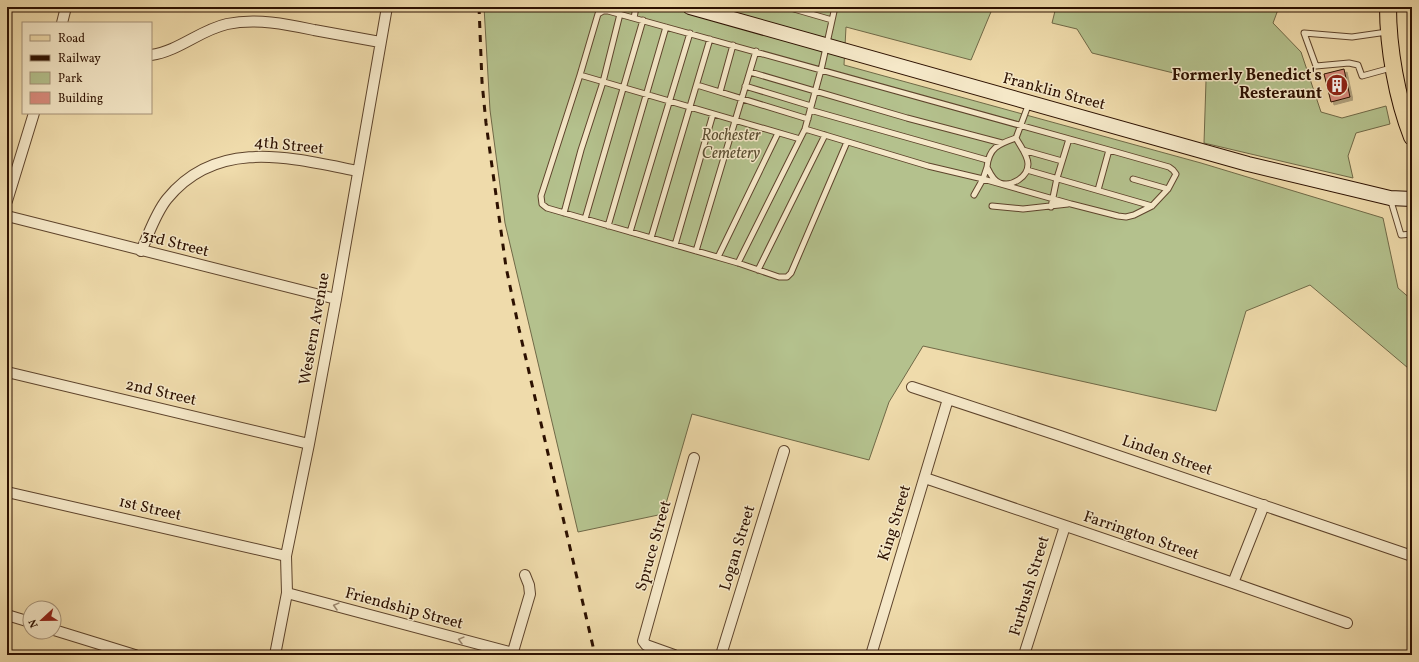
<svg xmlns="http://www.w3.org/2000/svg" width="1419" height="662" viewBox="0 0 1419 662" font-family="Vollkorn,serif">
<defs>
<filter id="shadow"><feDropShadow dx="3" dy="3" stdDeviation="0" flood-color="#0004"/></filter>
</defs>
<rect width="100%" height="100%" fill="#efdbab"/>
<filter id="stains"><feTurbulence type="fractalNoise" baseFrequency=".005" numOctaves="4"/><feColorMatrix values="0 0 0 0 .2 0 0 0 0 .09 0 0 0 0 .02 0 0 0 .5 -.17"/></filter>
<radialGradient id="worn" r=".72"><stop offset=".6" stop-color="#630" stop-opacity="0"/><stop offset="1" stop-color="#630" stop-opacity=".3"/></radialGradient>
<path fill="#b4c18d" stroke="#706947" d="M484 7H993L971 60 846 27 844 65 1201 163 1383 218 1398 288 1412 300V364L1408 368 1310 285 1246 311 1216 411 923 346 889 402 869 460 692 414 663 514 578 532 505 223 490 110Z
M1056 7H1279L1273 23 1301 52 1321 112 1342 118 1386 106 1390 124 1356 133 1348 156 1353 178 1204 143 1206 81 1092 53 1077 29 1052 23Z"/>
<path fill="#d98b7d" stroke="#2d1101" filter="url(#shadow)" d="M1344 69 1350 97 1331 102 1324 74Z"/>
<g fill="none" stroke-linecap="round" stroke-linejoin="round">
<g stroke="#5e442c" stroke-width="7">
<path id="lane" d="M787 7 832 20
M634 18 636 7
M1387 32 1352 37 1304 33 1316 66 1349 63 1358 65 1362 76 1391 68
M750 72 907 118 1002 143
M580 75 800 139
M697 85 808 119
M745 86 811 106
M720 92 733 45
M810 110 987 160
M805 129 928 166 983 179 1071 204 1118 216 1126 217 1134 215 1152 206 1168 189 1176 174 1173 170 1169 167 1109 150 608 11H603L598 14 580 75 541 196 542 204 547 208 738 263 779 277H787L791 273 847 142
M1016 138C1020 146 1028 155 1028 164 1028 177 1012 187 1000 183 993 181 990 173 987 167 989 147 999 144 1016 138Z
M1016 138 1029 103
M1023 150 1062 161
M1027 170 1152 206
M1133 179 1168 189
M1098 190 1109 150
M974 195 983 179 987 167
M1390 198 1401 235 1412 234
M992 206 1023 209 1068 204
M1051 207 1057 178 1069 139
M564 213 581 150 603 82 620 14
M585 219 643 20
M608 226 666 27
M630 232 690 33
M651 238 710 39
M675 245 713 114
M696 251 756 51
M718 257 778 133
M738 263 805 129 821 70 835 7
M758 270 825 135"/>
</g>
<g stroke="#5e442c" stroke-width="12">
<path id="street" d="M62 23 66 7
M151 55C179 51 200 30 227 24 256 18 286 24 314 30 336 34 358 38 380 42
M7 201 34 113
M7 216 336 299
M141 251C149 234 155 214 167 199 217 137 292 158 358 171
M7 372 309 444
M912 387 1060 436 1412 556
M925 478 1233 583 1347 623
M7 492 286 556
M1233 583 1264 505
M287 593 513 653
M7 615 30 622
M54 630 135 655
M275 655 287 593 286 556 309 444 336 299 387 7
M512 655 530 594 529 585 525 575
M674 655 646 645 643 641 694 458
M721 655 784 451
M871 655 948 399
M1024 655 1065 526"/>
</g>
<g stroke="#2d1101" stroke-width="16">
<path id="secondary" d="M690 7 1248 164 1390 198 1412 199"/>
</g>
<g stroke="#2d1101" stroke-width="18">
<path id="primary" d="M1388 7C1388 48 1397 99 1412 137"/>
</g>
<use href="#lane" stroke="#f5e8c8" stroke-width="5"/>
<use href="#street" stroke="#f5e8c8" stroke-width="10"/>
<use href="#secondary" stroke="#f5e8c8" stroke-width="14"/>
<use href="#primary" stroke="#efdbab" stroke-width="16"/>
<path stroke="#2d1101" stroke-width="3" stroke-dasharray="7 7" stroke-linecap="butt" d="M479 7 482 82 486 123 506 267 519 329 595 655"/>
</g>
<defs><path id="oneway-chevron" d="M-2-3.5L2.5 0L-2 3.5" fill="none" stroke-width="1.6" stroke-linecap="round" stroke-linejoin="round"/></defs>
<g stroke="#9b876e">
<use href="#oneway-chevron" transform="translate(336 606) rotate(-165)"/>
<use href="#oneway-chevron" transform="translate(461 640) rotate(-165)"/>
</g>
<defs>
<g id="building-disc" transform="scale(1.15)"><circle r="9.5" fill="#8f2418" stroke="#f5e8c8"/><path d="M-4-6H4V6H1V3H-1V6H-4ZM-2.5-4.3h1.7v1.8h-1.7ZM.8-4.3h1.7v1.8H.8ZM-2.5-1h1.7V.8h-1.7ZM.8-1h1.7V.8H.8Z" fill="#fff"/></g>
</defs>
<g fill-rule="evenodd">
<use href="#building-disc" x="1337" y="85"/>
</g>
<g text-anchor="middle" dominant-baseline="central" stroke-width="3" stroke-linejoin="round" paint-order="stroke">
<g font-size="16" font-weight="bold" fill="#2d1101" stroke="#f5e8c8" text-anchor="end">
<text x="1322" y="76">Formerly Benedict's<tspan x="1322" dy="18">Resteraunt</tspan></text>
</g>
<g font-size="16" fill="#2d1101" stroke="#f5e8c8">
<text transform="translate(1054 92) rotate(15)">Franklin Street</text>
<text transform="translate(289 146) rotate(6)">4th Street</text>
<text transform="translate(175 244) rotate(14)">3rd Street</text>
<text transform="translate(315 329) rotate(-80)">Western Avenue</text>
<text transform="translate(161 393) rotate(13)">2nd Street</text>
<text transform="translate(1167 456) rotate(19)">Linden Street</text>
<text transform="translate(150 509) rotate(13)">1st Street</text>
<text transform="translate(895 523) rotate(-73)">King Street</text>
<text transform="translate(1141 536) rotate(19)">Farrington Street</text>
<text transform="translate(654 546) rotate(-74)">Spruce Street</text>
<text transform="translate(738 548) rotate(-73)">Logan Street</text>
<text transform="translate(1030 586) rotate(-73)">Furbush Street</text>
<text transform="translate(404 609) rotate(15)">Friendship Street</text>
</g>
<g font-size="16" font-style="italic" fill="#5c4f32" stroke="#f5e8c8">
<text x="731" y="136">Rochester<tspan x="731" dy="18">Cemetery</tspan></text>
</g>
</g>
<rect width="1419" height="662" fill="none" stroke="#efdbab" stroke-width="24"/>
<rect x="8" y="8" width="1403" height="646" fill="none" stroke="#2d1101" stroke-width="2"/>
<rect x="12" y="12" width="1395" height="638" fill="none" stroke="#2d1101"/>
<rect x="22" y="22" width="130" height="92" fill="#f5e8c8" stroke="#a59278"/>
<rect x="30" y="35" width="20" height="6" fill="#efdbab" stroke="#a59278"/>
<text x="58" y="42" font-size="12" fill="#2d1101">Road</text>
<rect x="30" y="55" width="20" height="6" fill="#2d1101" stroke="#a59278"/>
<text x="58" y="62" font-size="12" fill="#2d1101">Railway</text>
<rect x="30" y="72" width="20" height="12" fill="#b4c18d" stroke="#a59278"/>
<text x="58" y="82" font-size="12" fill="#2d1101">Park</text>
<rect x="30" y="92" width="20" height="12" fill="#d98b7d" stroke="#a59278"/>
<text x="58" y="102" font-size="12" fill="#2d1101">Building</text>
<g transform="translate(42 620) rotate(248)"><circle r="19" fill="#f5e8c8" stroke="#a59278"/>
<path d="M0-3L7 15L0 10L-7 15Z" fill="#8f2418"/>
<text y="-6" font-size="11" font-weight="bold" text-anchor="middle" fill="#2d1101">N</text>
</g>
<rect width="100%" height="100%" filter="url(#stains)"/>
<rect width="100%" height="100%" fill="url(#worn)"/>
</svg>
